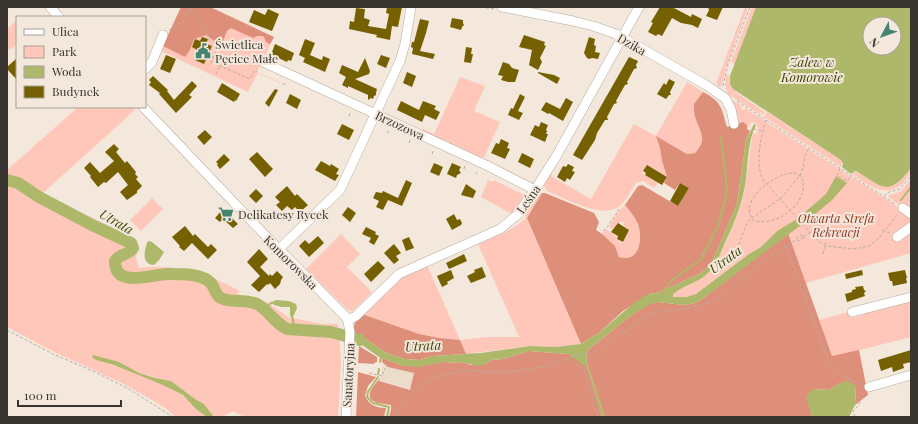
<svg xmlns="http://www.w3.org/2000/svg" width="918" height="424" viewBox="0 0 918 424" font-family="'Playfair Display',serif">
<rect width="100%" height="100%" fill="#f3e8db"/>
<path fill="#ebddc9" d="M383 364 388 367 415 373 410 390 379 381Z"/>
<path fill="#fec7b9" d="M181 7H210L274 37 257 72 284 84V85L258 73 248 92 161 51Z
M745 7H748L726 68 722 84 720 87 717 85V81Z
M752 7H756L735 64 731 62Z
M17 20V44L10 50 7 47V29Z
M726 75 730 76 729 81 737 93 765 112 762 116 761 115 762 113 761 112 759 114 728 94 725 85Z
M460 77 485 86 474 111 500 122 484 158 481 156 480 158 448 143 449 142 445 140 444 142 421 132 423 129 434 134Z
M687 82 703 92 694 104C694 108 694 113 695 117 700 132 708 139 695 153L688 154 657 137 660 148 662 161 667 177 647 165 642 173 658 183 654 188 643 181 636 183C631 190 627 200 620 206 602 220 565 198 547 191L543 184 550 174H552L551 176 591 199 634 124 656 136Z
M730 99 742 106 741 109 744 110 745 108 901 209 911 217V253L806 283 788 233 787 226 777 231 761 247 749 254 696 294 686 297H673V294C684 285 700 282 709 272 717 264 721 252 726 242 731 230 737 218 741 205 748 182 748 156 753 133L756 134 757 131 759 130H758L757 125 753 122 750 124 747 130 736 124Z
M78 107H132L135 110 43 193 138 241 136 258 139 268C177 263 207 273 240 291L237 294 267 302 288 317 321 324H338L341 363 338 417H245L233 411 222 417H214L204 404 195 399 171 381 155 378 139 373 115 361 96 360C121 367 160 380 181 394 191 401 197 410 207 417H176L164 407 126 385 50 350 7 327V170Z
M767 112 841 160 842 163 841 167 764 117Z
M911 168C911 174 908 176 905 181 888 201 868 185 852 174L854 172H858C884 190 890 195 911 168Z
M911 179V209L905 204 902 207 888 197 889 195 900 192Z
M488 180 493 182 494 180 526 196 512 214 481 197Z
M538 191 542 193 527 218 581 344 555 347 530 346 466 354 460 340 439 338 419 334 362 314 398 278 427 265 460 340 489 337H519L478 244C495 237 513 230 526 218L523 213Z
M152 198 163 209 141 231 130 220Z
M625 205C630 211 635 217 638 224 643 239 640 263 619 257L615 246 602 234 606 229 617 237 616 239 623 243 627 235 626 234 629 230 623 225 624 223 621 221 620 223H618L615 228 614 227 612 229 609 227 619 210Z
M341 234 360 254 347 267 372 292 353 311 348 310 306 269Z
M911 300V337L832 357 819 320 849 312 851 318 863 315 867 310Z"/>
<path fill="#de8f7a" d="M181 7H210L274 37 270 44 266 42 265 39 263 36H257L253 38 231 28 227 31 223 41 220 45 206 35 194 39 190 50 185 57 163 46Z
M703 92C722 102 721 107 727 127L743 122 747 125V129L750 131 746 140 737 204 713 260 708 267 701 273 660 292 650 294 623 311 600 332 581 344 527 218 542 193H545L594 213 599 222 596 230 602 234 615 246 619 257C640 263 643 239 638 224 635 217 630 211 625 205L638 186 642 185 678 206 689 188 680 183 675 190 664 183 667 177 662 161 660 148 656 136 687 154 695 153C708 139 700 132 695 117 694 113 694 108 694 104Z
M788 233 832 356 859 350 868 395 855 405 856 386 840 383 829 390 813 389 811 413 812 417H605L587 363 586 353 589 349 633 314 649 304 657 302 685 305 695 303 705 297Z
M362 314 419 334 439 338 460 340 466 354 432 356 420 360 405 359 386 353 360 335 354 334C353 324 356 320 362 314Z
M359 346 377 357V362L374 363V364L358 363Z
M529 351 569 354 587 367 602 417H389L391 410V405C386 404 382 404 378 403 361 398 374 386 380 378L379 381 410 390 414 373 388 367 382 362V358L404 366 442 362 465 363 471 365 485 364 491 360 503 359Z
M358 372 376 377 368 386 365 396C369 405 377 408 386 408L384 417H356Z"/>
<path fill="#aeb86a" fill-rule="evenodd" d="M756 7H911V168C889 196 884 189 858 172L855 171 851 174 842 167 843 164 841 160 733 89 730 84V76ZM870 24H894V48H870Z
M754 124 756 125C748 140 748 162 746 179 743 203 734 224 724 245 720 255 716 265 709 272 700 282 684 285 673 294V297H686L696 294 749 254 761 247 777 231 797 219 826 194 836 176 847 183 832 200 813 216 705 297 695 303 685 305 657 302 649 305 633 314 589 349 586 353 587 363 605 417H602L587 368 569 354 529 351 503 359 491 360 485 364 478 366 465 363 442 362 419 367 404 366 379 357 358 342 353 340 354 334 360 335 386 353 405 359 420 360 432 356 481 353 530 346 555 347 581 344 600 332 634 303 646 295 660 292 701 273 708 267 713 260 737 204 746 140Z
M148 241 152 242 164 252 159 260 154 265C141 265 144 249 148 241Z
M276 300 289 301 296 304 297 308 293 317 290 316V307H282L274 305 272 303Z
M93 355 119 362 139 373 155 378 171 381 195 399 204 404 214 417H207L196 409 183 395 163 385 114 365 96 360 92 357Z
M848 381 856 386 855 405 849 417H812L806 397 813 389 829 390 840 383Z"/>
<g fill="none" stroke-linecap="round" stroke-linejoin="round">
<path stroke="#aeb86a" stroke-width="2" d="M901 200 911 187
M665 290 672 280 701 259 718 226 726 196 727 187 721 137
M264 309 271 303 275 302
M292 316 295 330
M380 362 381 357
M378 374 379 369
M378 377 368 392 367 397 373 403 389 407 387 417"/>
<path stroke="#aeb86a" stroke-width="12" d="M7 180 18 183 39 197 92 225 131 243 133 248C129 255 119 254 115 261 115 289 151 274 168 274 175 274 184 274 192 275 198 276 207 279 211 283 215 288 215 295 221 298 230 303 246 299 257 304 267 309 275 323 287 329L331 332 360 340"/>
</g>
<path fill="#756101" d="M387 7H402L398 27 392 26 390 40 376 37 377 35 349 29 350 21 354 22 356 8 365 9 364 18 370 20 368 26 386 29 389 14 386 13Z
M660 7H672L691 17 692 14 702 19 698 28 692 25 681 23 672 18 662 36 658 34 656 36 648 32 653 23 651 22Z
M708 7H723L717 20 706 16 709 10Z
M268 9 279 14 272 31 249 22 254 10 265 15Z
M452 18 463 20V23L464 25 462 27 461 30 450 27Z
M420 19 429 21 426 33 420 51 435 54 433 59 412 54 413 48 411 47 412 42H414Z
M524 35 545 42 544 45 546 46 540 58 542 62 538 70 529 65 532 50 519 47Z
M202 37 208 39 206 44 212 46 204 64 195 60 199 51 192 47 195 39 200 41Z
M589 37 595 39 594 45 596 46 595 52 600 53 598 59 592 58 589 59 587 58 584 53Z
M305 39 315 43 310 55 319 59 322 60 323 56 330 59 325 72 303 62 305 58 299 55Z
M275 44 294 53 291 61 288 60 287 62 272 55 273 53 272 52Z
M466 47 472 48 471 54H473L471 63 464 62Z
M166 55 176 59 170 73 160 69Z
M381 55 390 58 386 68 377 64Z
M629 57 638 61 636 65 637 68 634 69 627 82 628 84 625 85 616 101 617 103 614 104 607 117 608 120H605L597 133 595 140 582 160 573 155Z
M17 58V80L7 69V67Z
M365 58 370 71 369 74 355 79 377 89 376 93V95L374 96 373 99 371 98 368 100V95L348 86V88L342 85 346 77 339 73 342 65 358 72Z
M503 62 509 64 512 68 519 70 515 82H508L501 80 503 76 498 75Z
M407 72 416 76 412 87 403 83Z
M538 72 554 75 560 78 557 84 538 73Z
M153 76 168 90 167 91 174 100 192 81 197 86 189 95 192 97 176 113 159 94 160 93 149 85 151 82 149 80Z
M669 79 675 82 670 92 671 95H669L666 99 657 94 664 83 666 85Z
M222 83 240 94 236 101 235 100 234 102 217 92Z
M275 89 278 90 269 107 265 103Z
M290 94 301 100 297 109 286 103Z
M520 94 525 97 518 111 523 113 519 120 508 115 511 108 513 109Z
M566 98 573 102 563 121 549 113 548 114 541 110 546 102 560 109Z
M401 101 419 110 423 101 436 106 434 109 440 112 436 120 425 115 422 122 397 110Z
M541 122 548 125 546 130 547 131 546 134H548L545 142 530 135 535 125 539 127Z
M342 124 354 130 349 140 337 134Z
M205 130 212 137 204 145 197 137Z
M501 139 509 143 507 148 510 149 505 159 491 153 496 143 499 144Z
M114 144 119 149 116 152 125 163 127 161 136 172 135 174 138 177 136 179 142 186 137 191V193L127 200 120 192 128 185 118 172 106 183 104 182 98 187 90 177 91 176 84 168 90 162 100 173 114 161 105 152Z
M257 152 273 169 265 177 249 159Z
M522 153 534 159 530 168 518 162Z
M224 154 230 160 220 169 217 165 218 164 216 162Z
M321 161 330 166 331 164 339 169 336 174 339 175 335 181 315 170Z
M434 163 443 167 439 176 430 172Z
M452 163 461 167 459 170 461 173 457 175 456 178 447 174Z
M568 164 574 167 572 171 575 172 570 180 567 178 565 182 557 177 563 166 566 167Z
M647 165 667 177 662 185 645 175 646 173 643 171Z
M406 180 412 183 402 206 388 200 383 210 376 207 379 201 373 198 376 192 382 193 383 191 398 198Z
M680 183 689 188 678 206 670 201Z
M466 184 476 191 473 198 461 195Z
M287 186 295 196 297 194 308 205 300 212 295 207 292 210 287 206 282 211 276 205 280 202 275 197Z
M256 189 263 196 256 203 249 196Z
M348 207 356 213 350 222 342 215Z
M223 209 238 224 233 228 223 219 220 222 215 218Z
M454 214 457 220 460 219 462 223 461 225 452 230 446 219Z
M618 223 629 230 623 242 617 239 618 236 611 232Z
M185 226 193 236 195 234 208 247 211 244 217 250 208 259 192 243 184 251 179 247 180 246 172 237Z
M366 227 376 232 375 234 379 236 374 245 369 242 371 238 362 234Z
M318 236 324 243 309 257 299 246 305 240 309 244Z
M409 237 414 248 406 251 402 240Z
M394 244 401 253 396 256 399 260 394 264 384 253Z
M259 249 268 259 260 267 269 276 270 274 272 276 277 271 283 277 281 280 280 284 275 289 270 283 268 285 267 284 259 292 251 285 260 276 247 262Z
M464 254 467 261 449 269 446 263Z
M378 261 385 268 371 282 364 274Z
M482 267 486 277 471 283 467 276 475 272 474 270Z
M451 270 454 278 447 282 448 284 442 287 437 276Z
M862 270 863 275 846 279 845 274Z
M905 270 907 278H906L907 283 893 286 892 281H890L888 273Z
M863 286 864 290 866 291 864 293 865 296 847 302 845 294 852 292V290L856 289 855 287Z
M911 350V362L903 364 904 368 893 372 892 367 881 371 878 360Z"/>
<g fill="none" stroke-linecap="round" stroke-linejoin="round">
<g stroke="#b5ab9e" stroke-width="10">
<path id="minor" d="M50 7 59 17
M502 7 573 21 593 26 616 34 706 85 725 98 731 109 734 124
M263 62 488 166 535 190
M145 69 152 62 163 35
M143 107 262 232 347 318 350 332 346 417
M903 208 911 214
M897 237 911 227
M278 250 340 190 400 61 405 44 411 7
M852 312 911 297
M348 320 356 316 399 274 500 229 517 215 535 190 557 155 639 7
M869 387 911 375"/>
</g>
<path stroke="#b7aea3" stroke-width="1" stroke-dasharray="3 2" stroke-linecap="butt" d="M481 7 494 9
M191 9C196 18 209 30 209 40L219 45 211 62 250 79 255 70 257 71
M169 30 182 22 191 9 190 7
M205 54 213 57
M216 74 220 66
M284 85 285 83
M723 86 728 64 750 7
M737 101 895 204
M349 116 350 113
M766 120C761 136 754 166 764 181L813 236 821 243 827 246 854 249 869 246 879 238 898 214
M754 129 761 131
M387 133 389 130
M409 143 410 140
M432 154 433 151
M840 168 837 175 847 181 851 176
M464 169 465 166
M794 173 801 176C813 201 776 229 753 220 737 200 777 172 794 173Z
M476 174 477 172
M884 196 889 192 900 189 911 176
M882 230 890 233
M603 231 608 226 618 211V209
M803 237V238L798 241 796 238 802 235 803 237 809 233
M786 246 829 363 839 375 862 384
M823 254 826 242
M724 265 739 244 745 228 750 219 780 199 795 182 802 172 805 156 809 148
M7 330 53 354 95 372 129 389 173 417
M571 357 594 352 618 335 628 330 647 315 656 312H663L697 306 717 299 762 262 797 239
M369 373 382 376 385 368
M396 417 398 411 412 392 420 385 436 377 465 370 503 373 529 369 553 365 571 357 575 364 584 370 598 417
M802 417 807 416
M855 417 853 411 858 406 864 393"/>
<use href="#minor" stroke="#fff" stroke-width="9"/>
</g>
<defs>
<g id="civic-bare" transform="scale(1.2)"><path d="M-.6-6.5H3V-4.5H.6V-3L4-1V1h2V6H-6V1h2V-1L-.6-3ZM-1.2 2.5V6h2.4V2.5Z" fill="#448473" stroke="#f3e8db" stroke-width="2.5" paint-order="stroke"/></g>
<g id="supermarket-bare" transform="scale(1.2)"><path d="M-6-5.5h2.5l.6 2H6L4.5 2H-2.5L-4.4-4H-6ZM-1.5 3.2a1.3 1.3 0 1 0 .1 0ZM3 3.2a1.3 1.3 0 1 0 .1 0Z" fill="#448473" stroke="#f3e8db" stroke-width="2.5" paint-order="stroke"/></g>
</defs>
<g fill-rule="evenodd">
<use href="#civic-bare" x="203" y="51"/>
<use href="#supermarket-bare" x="226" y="214"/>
</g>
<g text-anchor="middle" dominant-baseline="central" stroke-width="4" stroke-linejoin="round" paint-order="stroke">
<g font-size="12" fill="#38342f" stroke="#f3e8db" text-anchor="start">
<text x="215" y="44">Świetlica<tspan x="215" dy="14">Pęcice Małe</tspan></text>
<text x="238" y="214">Delikatesy Rycek</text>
</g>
<g font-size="12" fill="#38342f" stroke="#f3e8db">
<text transform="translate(632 44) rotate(30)">Dzika</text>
<text transform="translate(400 125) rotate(25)">Brzozowa</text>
<text transform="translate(528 199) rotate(-55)">Leśna</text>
<text transform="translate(291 262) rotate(45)">Komorowska</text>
<text transform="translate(348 375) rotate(-87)">Sanatoryjna</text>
</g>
<g font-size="12" font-style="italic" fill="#91331b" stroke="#f3e8db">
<text x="836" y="218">Otwarta Strefa<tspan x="836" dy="14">Rekreacji</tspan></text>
</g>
<g font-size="13" font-style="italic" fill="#3d4204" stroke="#f3e8db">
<text x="812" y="61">Zalew w<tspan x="812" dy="15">Komorowie</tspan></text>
<text transform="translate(117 221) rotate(30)">Utrata</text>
<text transform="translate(725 259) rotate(-37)">Utrata</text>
<text transform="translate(423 345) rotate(-3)">Utrata</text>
</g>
</g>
<rect width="918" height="424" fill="none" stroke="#38342f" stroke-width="16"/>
<rect x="16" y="16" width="130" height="92" fill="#f3e8db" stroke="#a8a096"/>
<rect x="24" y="29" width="20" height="6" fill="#ffffff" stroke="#a8a096"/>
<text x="52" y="36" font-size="12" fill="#38342f">Ulica</text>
<rect x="24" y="46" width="20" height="12" fill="#fec7b9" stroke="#a8a096"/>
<text x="52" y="56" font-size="12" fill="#38342f">Park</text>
<rect x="24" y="66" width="20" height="12" fill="#aeb86a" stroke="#a8a096"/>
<text x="52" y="76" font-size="12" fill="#38342f">Woda</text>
<rect x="24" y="86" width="20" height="12" fill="#756101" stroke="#a8a096"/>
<text x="52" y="96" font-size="12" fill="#38342f">Budynek</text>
<g transform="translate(882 36) rotate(229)"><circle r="19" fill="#f3e8db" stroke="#a8a096"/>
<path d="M0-3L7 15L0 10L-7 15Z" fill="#448473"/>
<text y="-6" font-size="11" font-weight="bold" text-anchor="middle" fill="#38342f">N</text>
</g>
<path d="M18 400v6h103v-6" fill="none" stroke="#38342f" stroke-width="2"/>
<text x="24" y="400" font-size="12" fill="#38342f" stroke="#f3e8db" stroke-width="3" paint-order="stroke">100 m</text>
</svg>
